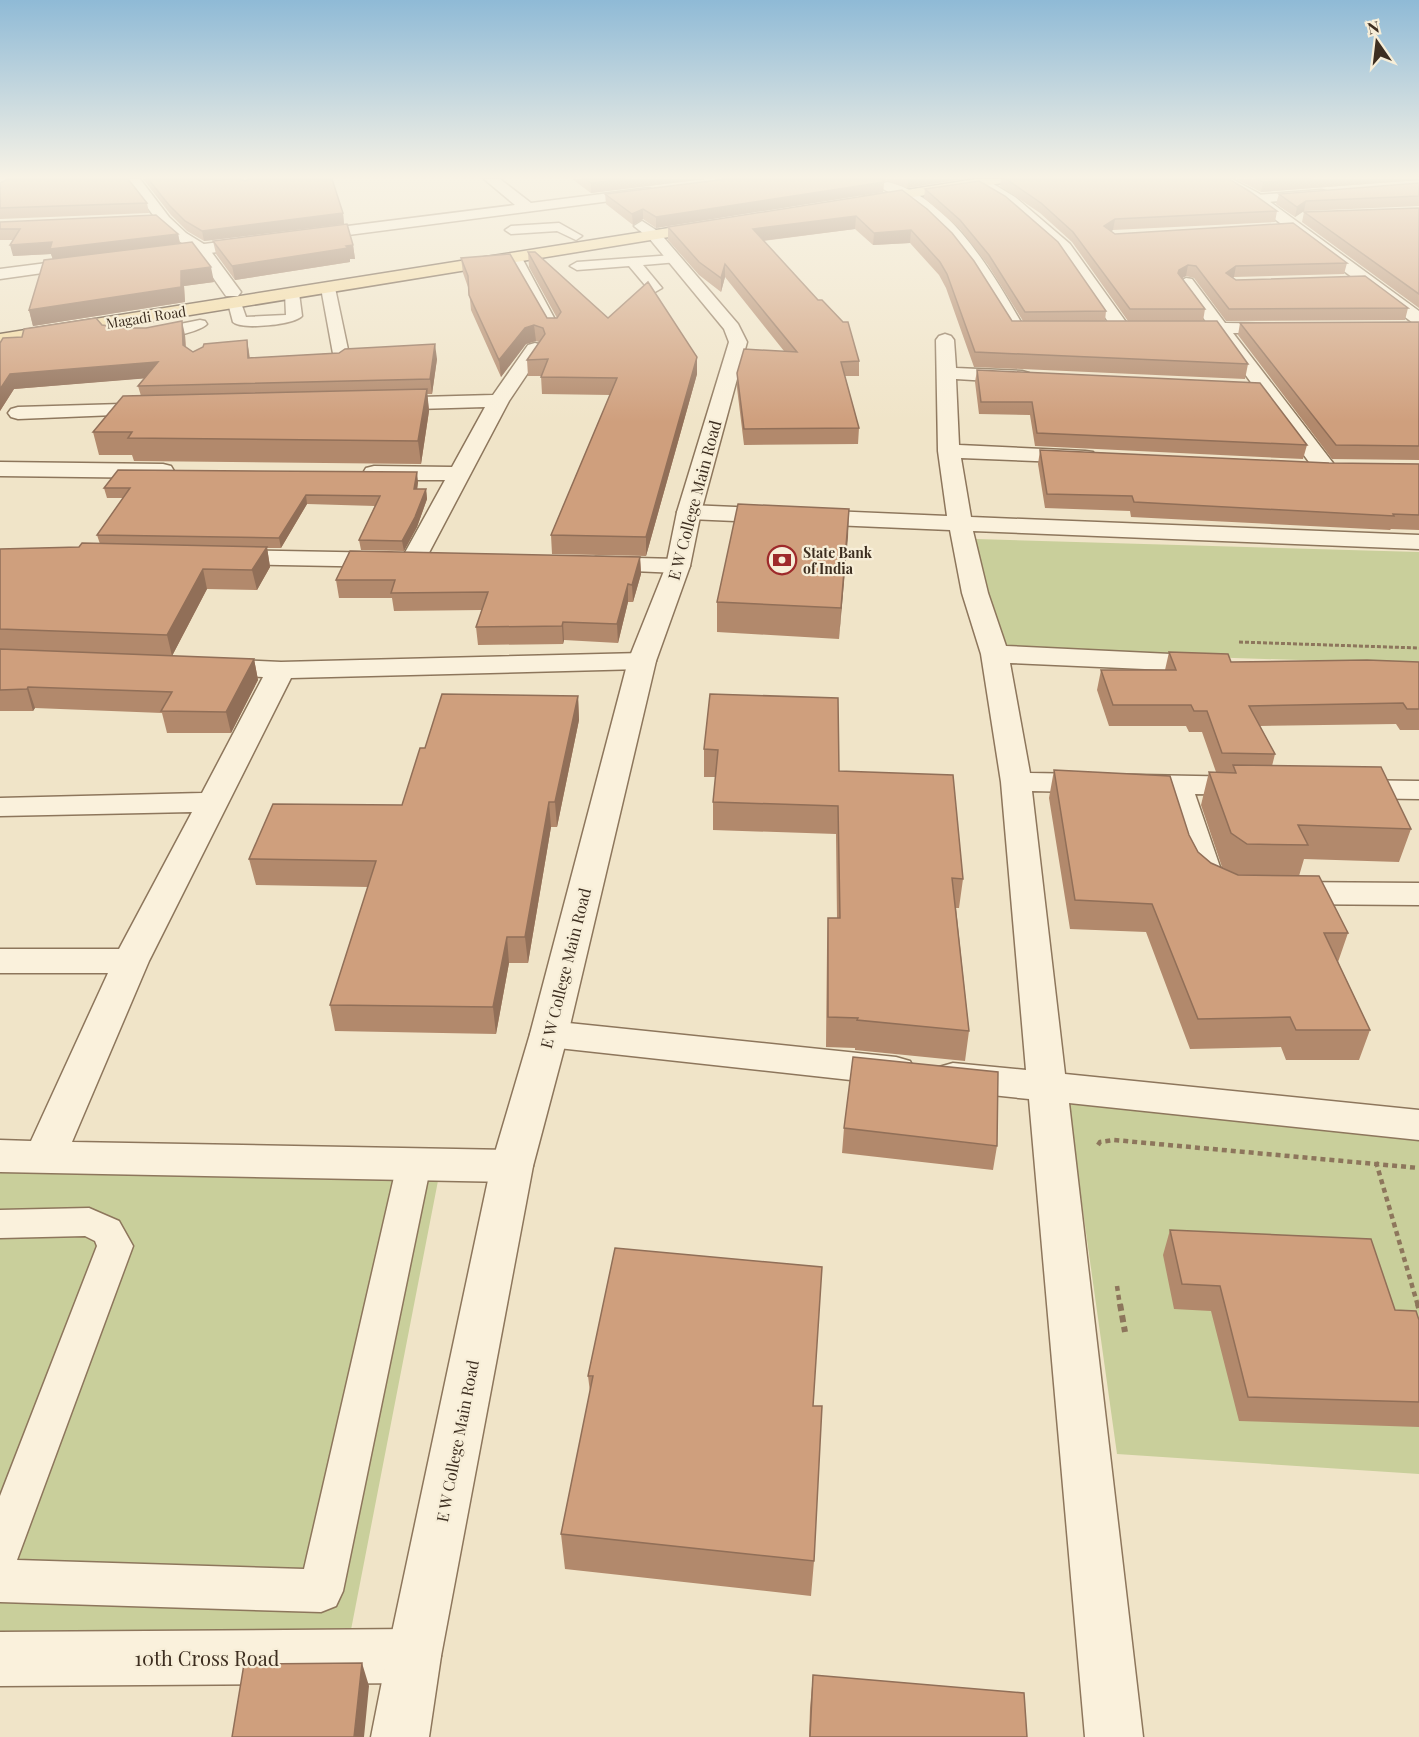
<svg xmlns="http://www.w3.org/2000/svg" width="1419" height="1737" viewBox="0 0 1419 1737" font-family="'Playfair Display',serif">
<rect width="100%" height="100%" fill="#f0e4c8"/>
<path fill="#c9cf9b" d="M976 539 1419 552V664L992 650Z
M1068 1104 1419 1137V1474L1117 1454Z
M0 1152 443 1155 350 1635 0 1632Z"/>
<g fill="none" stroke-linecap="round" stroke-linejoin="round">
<g stroke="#8d765c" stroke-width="3">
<path id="service" d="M559 223 582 236 576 240 557 231 511 234 505 230 511 226Z
M515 254 522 258 560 329 558 332H548L546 329 508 258Z
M673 255 678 256 680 259 678 262 643 265 662 288 655 292 650 291 629 266 577 270 570 266 577 262Z
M328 284 335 288 350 359 342 364 334 359 321 288Z
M292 289 299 293 302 316C294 325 241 330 233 322L228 303 230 300H240L246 317 286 315 285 293Z
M200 320 205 321 207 324C199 333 151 343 143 334L145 331Z
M414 1151 426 1155 431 1164 343 1591 336 1606 321 1612 0 1602V1496L97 1246 95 1241 85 1236 0 1238V1210L89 1208 119 1221 133 1246 17 1560 304 1569 397 1164 402 1155Z"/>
</g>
<g stroke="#8d765c" stroke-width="3">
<path id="minor" d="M484 179H500L531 203 649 188 656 192 649 196 164 259 156 254 164 249 515 205Z
M975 179H985L1015 197 1070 244 1131 329 1128 333H1116L1058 250 1005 203 975 185 973 182Z
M888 182C949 197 993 273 1022 324L1048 325 1051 329 1048 333H1010C1000 319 993 303 984 288 958 246 928 211 883 189L881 186 883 183Z
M1321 190 1326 191 1328 194 1326 197 1257 203 1250 199 1257 195Z
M86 258 92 260 94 263 92 266 0 279V269Z
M1186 278 1192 279 1225 323 1291 324 1294 328 1291 332 1285 333H1233L1333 463 1336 468 1333 473 1325 475 1317 473 1215 333 1172 332 1169 328 1172 324 1207 323 1178 283Z
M945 334 951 336 954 340 956 368 1022 371 1029 373 1032 377 1029 381 1022 383 956 379 959 445 1085 451 1093 452 1096 457 1093 462 1085 463 961 458 971 517 1419 535V549L973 531 988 593 1006 646 1212 656 1222 658 1226 664 1222 670 1212 672 1010 663 1030 773 1251 777 1262 779 1266 786 1262 793 1251 795 1195 794 1220 867 1235 879 1240 886 1235 893C1215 899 1200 889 1188 872L1163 794 1032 791 1065 1074 1419 1110V1140L1069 1103 1143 1737H1085L1029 1099 953 1091 939 1087 934 1077 939 1067 953 1063 1026 1070 1001 782 981 654 962 593 950 530 689 519 681 517 677 512 681 507 689 505 947 516 938 451 936 340 939 336Z
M535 343 542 345 544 349 509 401 422 566 413 568 404 566 402 562 391 567 224 564 215 562 212 557 215 552 224 550 391 553 400 555 402 558 445 480H374L366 478 363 473 366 468 374 466 452 467 485 407 383 410 376 408 373 404 376 400 383 398 493 395 528 345Z
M157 403 164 405 167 409 164 413 18 419 11 417 8 413 11 409 18 407Z
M0 462 163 464 171 466 174 471 171 476 163 478 0 476Z
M596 557 678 559 687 561 690 566 687 571 678 573 587 569 584 564 587 559Z
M642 653 652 655 656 661 652 667 642 669 291 678 149 961 72 1142 512 1150 527 1155 533 1166 527 1177 512 1182 0 1172V1140L31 1141 108 973H0V949H119L192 812 0 816V798L202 793 263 677 202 673 198 667 202 661 212 659 281 662Z
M1347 780 1419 781V799L1347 798 1336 796 1332 789 1336 782Z
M1283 882 1419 883V905L1283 904 1271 900 1266 893 1271 886Z
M549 1021 896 1057 910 1061 915 1071 910 1081 896 1085 549 1047 536 1043 530 1034 536 1025Z
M414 1629 433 1637 441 1656 433 1675 414 1683 0 1686V1632Z"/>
</g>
<g stroke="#8d765c" stroke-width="3">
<path id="tertiary" d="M126 179H140L169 217 186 233 207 246 241 292 238 296H226L195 252 176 239 159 223Z
M1215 179H1232L1258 193 1419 311V324L1413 323 1248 199Z
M642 221 659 232 738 324 747 342 701 512 690 566 656 661 568 1034 533 1166 441 1656 429 1737H371L387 1656 491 1166 530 1034 628 661 666 566 677 512 729 342 724 329 649 238 634 226Z"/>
</g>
<g stroke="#5b4430" stroke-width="3">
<path id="primary" d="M976 179H1009L1002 183 862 205 855 201 862 197Z
M713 221 721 226 718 229 0 346V334Z"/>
</g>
<path stroke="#8d765c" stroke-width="3" stroke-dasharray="4 2" stroke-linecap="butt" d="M1239 642 1419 648"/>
<path stroke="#8d765c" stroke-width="4.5" stroke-dasharray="5 4" stroke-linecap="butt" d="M1098 1145 1100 1142 1114 1140 1419 1168
M1376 1162 1418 1306
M1117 1286 1120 1306"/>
<path stroke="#8d765c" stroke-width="6" stroke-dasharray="7 4.5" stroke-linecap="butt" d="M1120 1304 1125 1332
M1418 1304 1419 1308"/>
<use href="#service" fill="#faf1dc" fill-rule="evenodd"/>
<use href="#minor" fill="#faf1dc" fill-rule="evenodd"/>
<use href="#tertiary" fill="#faf1dc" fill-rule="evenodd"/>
<use href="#primary" fill="#f3d9a0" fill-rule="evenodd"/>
</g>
<path fill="#b2896c" d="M143 179H239L343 213 344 224 204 241 187 231 171 215Z
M572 179H705L591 193Z
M727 179H962L907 188 886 180 884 182 883 192 656 228 643 219 633 225 606 204 605 194Z
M1001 179H1229L1277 211 1275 222 1113 230 1111 231 1115 234 1347 263 1344 274 1234 277 1233 278 1236 280 1408 308 1405 320 1226 321 1194 278 1186 276 1182 278 1205 309 1203 321H1128L1072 242 1040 213 1000 186Z
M1236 179H1419V180L1261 192Z
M0 183 147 203 149 213 0 219Z
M1419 183V206L1304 211 1295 217 1276 204 1279 194Z
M925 189 1106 311 1105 321 1248 364 1245 379 974 367 946 288 939 275 910 243 873 245 855 229 763 241 859 361V376H845L859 428 858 444 744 445 737 388V373L784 351 725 277 721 292 699 275 668 240V227L902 190 1012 321H1023L988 265 960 229 924 198Z
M1419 208V308L1302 222 1304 212Z
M0 222 178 234 180 243 214 282 184 286 185 302 33 326 29 310 53 259 51 254 13 256V240H0Z
M213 241 353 245 355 259H350V262L235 280 216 254Z
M528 252 608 318 697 357V374L646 556 552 554 551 535 610 395 542 394 541 376H528L527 360 539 342 536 341 526 344 501 377 471 310 469 290 463 273 461 258 547 318H557L529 267Z
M1419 322V460L1332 459 1238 335 1240 323Z
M102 325 185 335 186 347 193 352 247 340 250 358 339 353 437 359 432 394H427L429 411 421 464 134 461 132 455H99L93 432 141 396 138 386 145 378 14 389 0 411V343L22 337Z
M977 370 1307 445 1303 459 1035 446 1030 415 979 414 975 382Z
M1040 450 1329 463 1419 464V530L1391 529 1390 530 1131 517 1130 511 1045 508 1038 464Z
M418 482 417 489H426L427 499 417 527 404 551 361 550 359 540 375 506 307 504 281 548H267L270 567 257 590 207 589 172 656 254 659 258 680 231 733H167L162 713 35 708 33 711H0V549L79 547 100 544 97 535 123 498H107L104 488Z
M849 509 839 639 717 632V602Z
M640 557 641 574 633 602H628L618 643 564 640 563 644 478 645 476 627 482 610 394 611 392 598H339L336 580Z
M1169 652 1231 662H1419V730H1400L1396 724 1260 726 1275 754 1272 766 1411 829 1399 862 1304 859 1299 876 1348 933 1338 962 1370 1030 1359 1060H1286L1281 1047 1190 1049 1146 932 1070 929 1049 798 1054 770 1189 835 1198 852 1211 863 1227 870 1222 867 1201 805 1209 772H1216L1202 732H1189L1186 726H1109L1097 690 1101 670H1165Z
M710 694 839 771 963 879 959 908H956L969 1031 965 1061 855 1050V1048L826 1047 827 947 828 918H837L836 834 713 830V802L716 777H704V749Z
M578 696 579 720 557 827H551L528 963H509L496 1034 335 1031 330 1005 368 887 256 885 249 859 402 805 425 748Z
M844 1128 997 1146 993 1170 842 1153Z
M1170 1230 1419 1320V1427L1239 1421 1211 1311 1174 1309 1163 1255Z
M588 1376 813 1406 814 1561 811 1596 565 1569 561 1534 590 1392Z
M813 1675 1027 1737H809L810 1708Z"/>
<path fill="#916f58" d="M626 179H705L591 193V183Z
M880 179H886V180L884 182 883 192 656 228V217Z
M908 179H962L907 188Z
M1311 179H1419V180L1261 192 1263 182Z
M1306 201 1304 211 1295 217 1297 207Z
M643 209V219L633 225 632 214Z
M343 213 344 224 204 241 202 231Z
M856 216 855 229 753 242V229Z
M1115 219 1113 230 1103 236 1104 226Z
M911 230 910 243 873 245 874 233Z
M178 234 180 244 53 260 51 254 13 256 10 245Z
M353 245 355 259H350V262L235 280 232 266Z
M725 264V277L721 292V278Z
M1188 265 1186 276 1177 281 1179 270Z
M1236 266 1234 277 1224 285 1226 273Z
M211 267 214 282 184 286 185 302 33 326 29 310 181 271Z
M182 321 185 335 186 360 183 345Z
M534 325 536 341 526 344 501 377 499 360 525 328Z
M247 340 249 355 250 373 248 358Z
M435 344 437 359 432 394 430 379Z
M697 357V374L646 556V537Z
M158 362 162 377 14 389 0 411V389L10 374Z
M427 389 429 411 421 464 418 441Z
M417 472 418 482 416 499 414 489Z
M426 489 427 499 417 527 404 551 402 541Z
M306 495 307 504 281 548 279 538Z
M849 509 848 537 839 639 841 608Z
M267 547 270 567 257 590 252 570Z
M640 557 641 574 633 602 632 585Z
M203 569 207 589 172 656 167 635Z
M628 584V602L618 643 617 624Z
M563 622 564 640 563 644 562 626Z
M254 659 258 680 231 733 226 712Z
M28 687 35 708 33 711 27 689Z
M578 696 579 720 557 827 555 802Z
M549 802 551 827 528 963 525 937Z
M507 937 509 963 496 1034 493 1007Z
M362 1663 369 1686 364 1737H354Z"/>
<path fill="#cf9f7d" stroke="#916f58" stroke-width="1.5" d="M8 179H128L147 203 0 208V183Z
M148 179H239L245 181 249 179H332L343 213 202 231 185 221 169 205Z
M585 179H626L591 183Z
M727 179H882L884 182 656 217 643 209 632 214 605 194Z
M1006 179H1229L1249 191 1277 211 1115 219 1104 226 1115 234 1293 223 1347 263 1236 266 1226 273 1236 280 1365 276 1408 308 1229 309 1196 266 1188 265 1179 270 1178 273 1205 309H1130L1073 232 1041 203Z
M1256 179H1311L1263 182Z
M979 181 1005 196 1058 242 1106 311 1025 312 989 255 960 220 925 189Z
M1419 183V196L1306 201 1297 207 1279 194Z
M902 190 927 209 952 233 974 261 1012 321H1217L1248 364 975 352 947 274 940 262 911 230 874 233 856 216 753 229 818 300H822L843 322H848L859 361 841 362 859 428 744 429 737 373 744 349 797 352 725 264 721 278 699 262 668 227Z
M1419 208V294L1304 212Z
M156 215 178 234 50 249 52 242 10 245 20 229H0V222Z
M347 224 353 245 346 246 348 248 232 266 213 241Z
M192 242 211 267 181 271V287L29 310 44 260Z
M528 252H535L608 318 648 282 697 357 646 537 551 535 617 378 541 377 548 359 527 360 545 334 543 328 534 325 525 328 499 360 469 295 468 276 461 258 510 254 547 318H557L561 312Z
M96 318 102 325 124 328H146L182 321 183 345 193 352 203 347 204 344 247 340 248 358 339 353 345 349 435 344 430 379 138 386 158 362 10 374 0 389V343L3 338 22 337 24 329Z
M1419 322V446L1336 445 1240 323Z
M977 370 1260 383 1307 445 1037 433 1032 402H981Z
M427 389 418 441 128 438 132 432H93L123 396Z
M1040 450 1329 463 1419 464V515L1393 514 1394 516 1134 502 1132 496 1047 494Z
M118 470 417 472 414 489H426L415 517 402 541 359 540 380 496 306 495 279 538 97 535 130 488H104Z
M738 504 849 509 841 608 717 602Z
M82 543 267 547 252 570 203 569 167 635 0 629V549L79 547Z
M350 551 640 557 632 585 628 584 617 624 563 622 562 626 476 627 488 592 391 593 395 580H336Z
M0 649 254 659 226 712 161 711 172 692 28 687 27 689 0 690Z
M1169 652 1228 654 1231 662 1367 660 1419 662V709H1407L1403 703 1249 706 1275 754 1222 753 1207 711H1194L1191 705H1113L1101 670H1176Z
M442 694 578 696 555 802H549L525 937H507L493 1007 330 1005 376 861 249 859 273 804 402 805 420 748H425Z
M710 694 838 698 839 771 953 775 963 879 952 878 969 1031 857 1020 858 1018 828 1017V918H840L838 806 713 802 718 750 704 749Z
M1233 765 1381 767 1411 829 1298 825 1308 845 1247 844 1231 833 1209 772 1236 773Z
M1054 770 1170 776 1189 835 1198 852 1211 863 1238 875 1319 876 1348 933H1324L1370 1030H1296L1290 1017 1198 1019 1152 904 1075 900Z
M853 1057 998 1072 997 1146 844 1128Z
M1170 1230 1371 1239 1395 1310 1416 1311 1419 1320V1402L1248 1397 1220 1286 1182 1284Z
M615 1248 822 1267 813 1406H822L814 1561 561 1534 593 1376H588Z
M362 1663 354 1737H232L244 1664Z
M813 1675 1024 1693 1027 1737H810Z"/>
<linearGradient id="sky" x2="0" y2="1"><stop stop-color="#8fbad6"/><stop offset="0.42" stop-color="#f8f3e6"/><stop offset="1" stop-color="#f8f3e6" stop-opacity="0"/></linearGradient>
<rect width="1419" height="422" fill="url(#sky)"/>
<defs>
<g id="bank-ring" transform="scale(1.5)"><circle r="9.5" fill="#f7eed8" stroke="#9e2a2b" stroke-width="1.5"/><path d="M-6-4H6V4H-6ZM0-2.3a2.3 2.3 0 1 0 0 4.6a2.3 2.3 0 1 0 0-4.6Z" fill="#9e2a2b"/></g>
</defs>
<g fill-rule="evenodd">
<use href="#bank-ring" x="782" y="560"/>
</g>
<g text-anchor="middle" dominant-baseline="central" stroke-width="4.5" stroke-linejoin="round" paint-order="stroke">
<g font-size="14" fill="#3d2e20" stroke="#f7eed8">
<text transform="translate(146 317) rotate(-9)">Magadi Road</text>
</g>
<g font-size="14" font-weight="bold" fill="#3d2e20" stroke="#f7eed8" text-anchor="start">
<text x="803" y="552">State Bank<tspan x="803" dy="16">of India</tspan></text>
</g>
<g font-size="16" fill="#3d2e20" stroke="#f7eed8">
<text transform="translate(694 500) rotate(-75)">E W College Main Road</text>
<text transform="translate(565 968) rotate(-76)">E W College Main Road</text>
<text transform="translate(457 1441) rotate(-79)">E W College Main Road</text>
</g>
<g font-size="20" fill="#3d2e20" stroke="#f7eed8">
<text x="207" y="1657">10th Cross Road</text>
</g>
</g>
<g transform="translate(1377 42) rotate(346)" stroke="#f7eed8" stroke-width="4.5" paint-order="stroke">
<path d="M0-4.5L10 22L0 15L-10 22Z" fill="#3d2e20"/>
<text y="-9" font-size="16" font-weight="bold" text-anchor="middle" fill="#3d2e20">N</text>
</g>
</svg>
